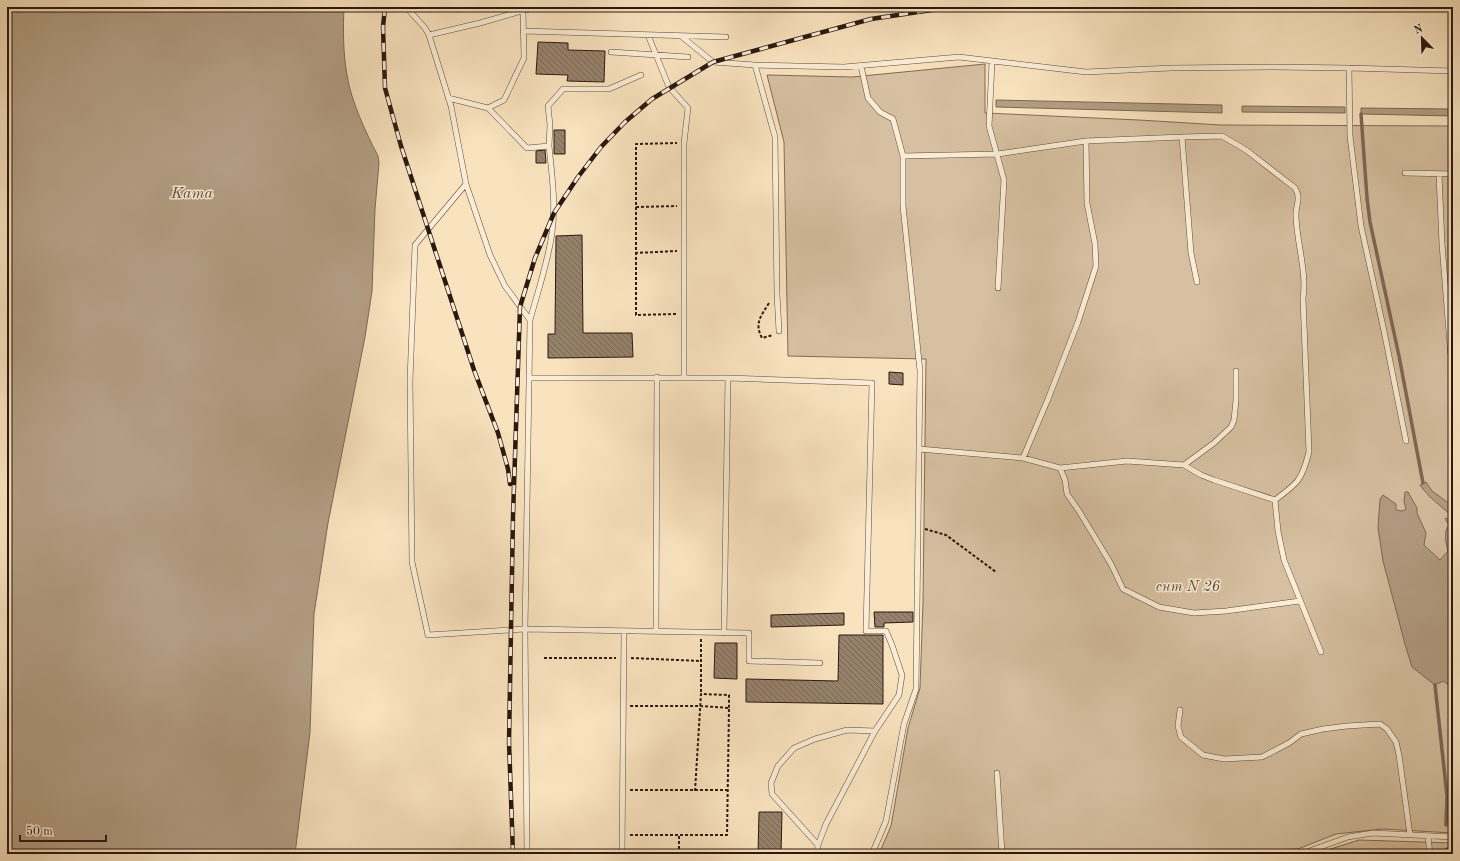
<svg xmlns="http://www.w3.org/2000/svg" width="1460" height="861" viewBox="0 0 1460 861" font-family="'Old Standard TT',serif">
<defs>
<pattern id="building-back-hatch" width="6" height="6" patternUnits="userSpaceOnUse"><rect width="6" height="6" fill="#96826b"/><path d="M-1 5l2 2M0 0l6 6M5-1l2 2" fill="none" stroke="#7b6957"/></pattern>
</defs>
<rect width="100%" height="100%" fill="#f9e3bf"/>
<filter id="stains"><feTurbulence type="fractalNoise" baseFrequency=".005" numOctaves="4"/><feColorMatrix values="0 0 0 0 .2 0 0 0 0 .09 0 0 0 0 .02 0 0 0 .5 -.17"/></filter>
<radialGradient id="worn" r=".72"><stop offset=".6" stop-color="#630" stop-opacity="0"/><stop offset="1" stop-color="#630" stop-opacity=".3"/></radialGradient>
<path fill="#d6c0a1" stroke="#806c58" d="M985 64V113L1139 120 1221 125 1453 126V833L1382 829 1336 834 1298 849 1155 854H879L891 826 908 728 920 688 923 602 926 359 788 356 784 142 767 75 852 77Z
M1359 840 1453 843V854H1315Z"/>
<path fill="#b39e84" stroke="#7d6856" d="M7 7H344C343 29 343 53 347 75 351 101 366 133 378 156L379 163 375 209 372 291 365 337 328 523 314 614 310 732 295 854H7Z
M996 100 1222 105V113L996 107Z
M1242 106 1345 107V113L1242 112Z
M1361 108 1453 109V116L1361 114Z
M1426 482 1432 491 1453 506V517C1440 505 1430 499 1420 485Z
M1405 492H1408L1417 508V513L1426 533 1424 545 1440 560 1448 551C1446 543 1443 532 1449 525L1445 519 1446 518 1452 521 1453 520V685H1449L1443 681 1435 685 1412 667 1405 644 1383 561 1378 528 1380 499 1383 495 1396 504V510L1402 511 1406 509 1404 502Z"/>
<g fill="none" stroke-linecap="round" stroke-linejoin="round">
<path stroke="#7d6856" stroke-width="3.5" d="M1361 114 1367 198 1370 222 1399 356 1423 483
M1435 685 1447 796 1446 825
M1447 849V854"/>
</g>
<path fill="url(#building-back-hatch)" stroke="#2b1810" d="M538 42 568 43V50L605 51 604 82 567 81 568 75 536 74Z
M554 130H565V154H554Z
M545 150 546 163H536V151Z
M582 235 583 333H632L633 357 548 358V334H555L556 236Z
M889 372 903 373V385L889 384Z
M874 612H913V622L884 623V627H875Z
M844 613V625L771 627V615Z
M839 635H883V704L746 702V679L838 681Z
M715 643H737V679L714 678Z
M759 812H782L781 854H758Z"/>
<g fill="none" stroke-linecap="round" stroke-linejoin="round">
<g stroke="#5e4b3c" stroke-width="6">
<path id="service" d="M406 7 425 28 429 35 451 106 466 184 490 255 505 286 530 320 525 629 527 854
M523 31 726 37
M429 35 480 23 536 7
M648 35 669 87 688 108 684 143V377
M681 36 713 62 755 65 844 67 959 57 1086 72 1171 68 1275 67 1349 68 1453 71
M611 52 688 57
M992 62 989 126 1004 180 998 288
M755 65 775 137 777 294 779 331
M861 66 868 98 880 112 893 119 903 156V206L920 371 916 689 904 724 886 821 872 854
M1349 68 1350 136 1361 226 1384 331 1406 441
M448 98 488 108 527 148 549 146 550 125 548 106 563 89H609L641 75
M488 108 504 100 524 58 523 11
M1182 137 1191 253 1197 282
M903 156 998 154 1086 141 1182 137 1222 136 1246 150 1295 188C1302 199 1295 205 1296 217 1297 243 1307 273 1303 298L1309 452C1302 480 1298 483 1275 500L1214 480 1201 475 1184 465
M1405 173 1453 174
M1439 174 1442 244 1451 357 1453 399
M466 184 415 245 410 381 412 562 428 635 525 629 749 633V661L820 663
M530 320C538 291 548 262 552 233 556 204 552 175 549 146
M529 378H728L872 383 866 631H886L892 645 902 675 899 695 875 731 826 824 818 845 817 854
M919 449 1023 458 1060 468 1127 461 1184 465 1214 443 1231 427 1234 420 1236 400V371
M1023 458 1048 399 1078 322 1096 266 1095 244 1087 203 1086 141
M1060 468 1065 480 1067 494 1079 511 1111 564 1123 589 1159 607 1194 613 1226 611 1300 601
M1275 500 1278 531 1284 560 1321 652
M656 631 657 377
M724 633 728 378
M1180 710 1178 726 1181 737 1203 755 1224 759 1262 757 1289 743 1301 734 1323 729 1347 726 1380 724 1387 729 1396 742 1399 755 1410 835
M997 773 1002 854
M1428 837 1430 854
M818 845 772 794 771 783 778 766 794 748 815 739 847 730 875 731
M622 854 624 631
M1301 854 1348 837 1373 833 1453 837"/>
</g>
<path stroke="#2b1810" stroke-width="2" stroke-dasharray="3 2" stroke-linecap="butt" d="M636 207 677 206
M635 253 677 251
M769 303C761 316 754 323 762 338L773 335
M676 314 636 315V144L677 143
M925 529 946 535 996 572
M701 639V694
M544 658H616
M631 658 701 661
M630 790H728
M695 791 701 694 729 695V708
M630 835H727L729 708 701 706H630
M679 854V835"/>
<use href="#service" stroke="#fbedd5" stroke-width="5"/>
<g stroke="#2b1810" stroke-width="4.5">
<path id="rail" d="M385 7 383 27 385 88 401 146 474 370 498 433 508 469 510 484
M513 854 509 742 513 516 520 307 535 258 554 213 578 177 601 147 625 122 652 99 713 62 871 19 952 7"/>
</g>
<use href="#rail" stroke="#fbedd5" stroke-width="3" stroke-dasharray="9" stroke-linecap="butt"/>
</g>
<g text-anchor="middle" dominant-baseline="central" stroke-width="3" stroke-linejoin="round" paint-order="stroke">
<g font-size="15" font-style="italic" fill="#5e4a3c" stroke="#fbedd5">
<text x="1188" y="587">снт N 26</text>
</g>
<g font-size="16" font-style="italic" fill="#614e3e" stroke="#fbedd5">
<text x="192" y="194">Kama</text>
</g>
</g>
<rect width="1460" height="861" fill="none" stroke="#f9e3bf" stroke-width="24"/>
<rect x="8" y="8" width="1444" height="845" fill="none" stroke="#2b1810" stroke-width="2"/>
<rect x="12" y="12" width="1436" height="837" fill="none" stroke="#2b1810"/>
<g transform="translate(1422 38) rotate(337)" stroke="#fbedd5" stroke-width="3" paint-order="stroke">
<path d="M0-3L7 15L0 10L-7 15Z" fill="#2b1810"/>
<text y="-6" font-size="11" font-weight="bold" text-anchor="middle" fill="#2b1810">N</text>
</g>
<path d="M20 835v6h86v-6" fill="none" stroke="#2b1810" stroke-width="2"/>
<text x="26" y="835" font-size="12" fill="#2b1810" stroke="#fbedd5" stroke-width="3" paint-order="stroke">50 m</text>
<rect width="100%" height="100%" filter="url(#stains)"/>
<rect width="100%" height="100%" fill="url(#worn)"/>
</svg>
